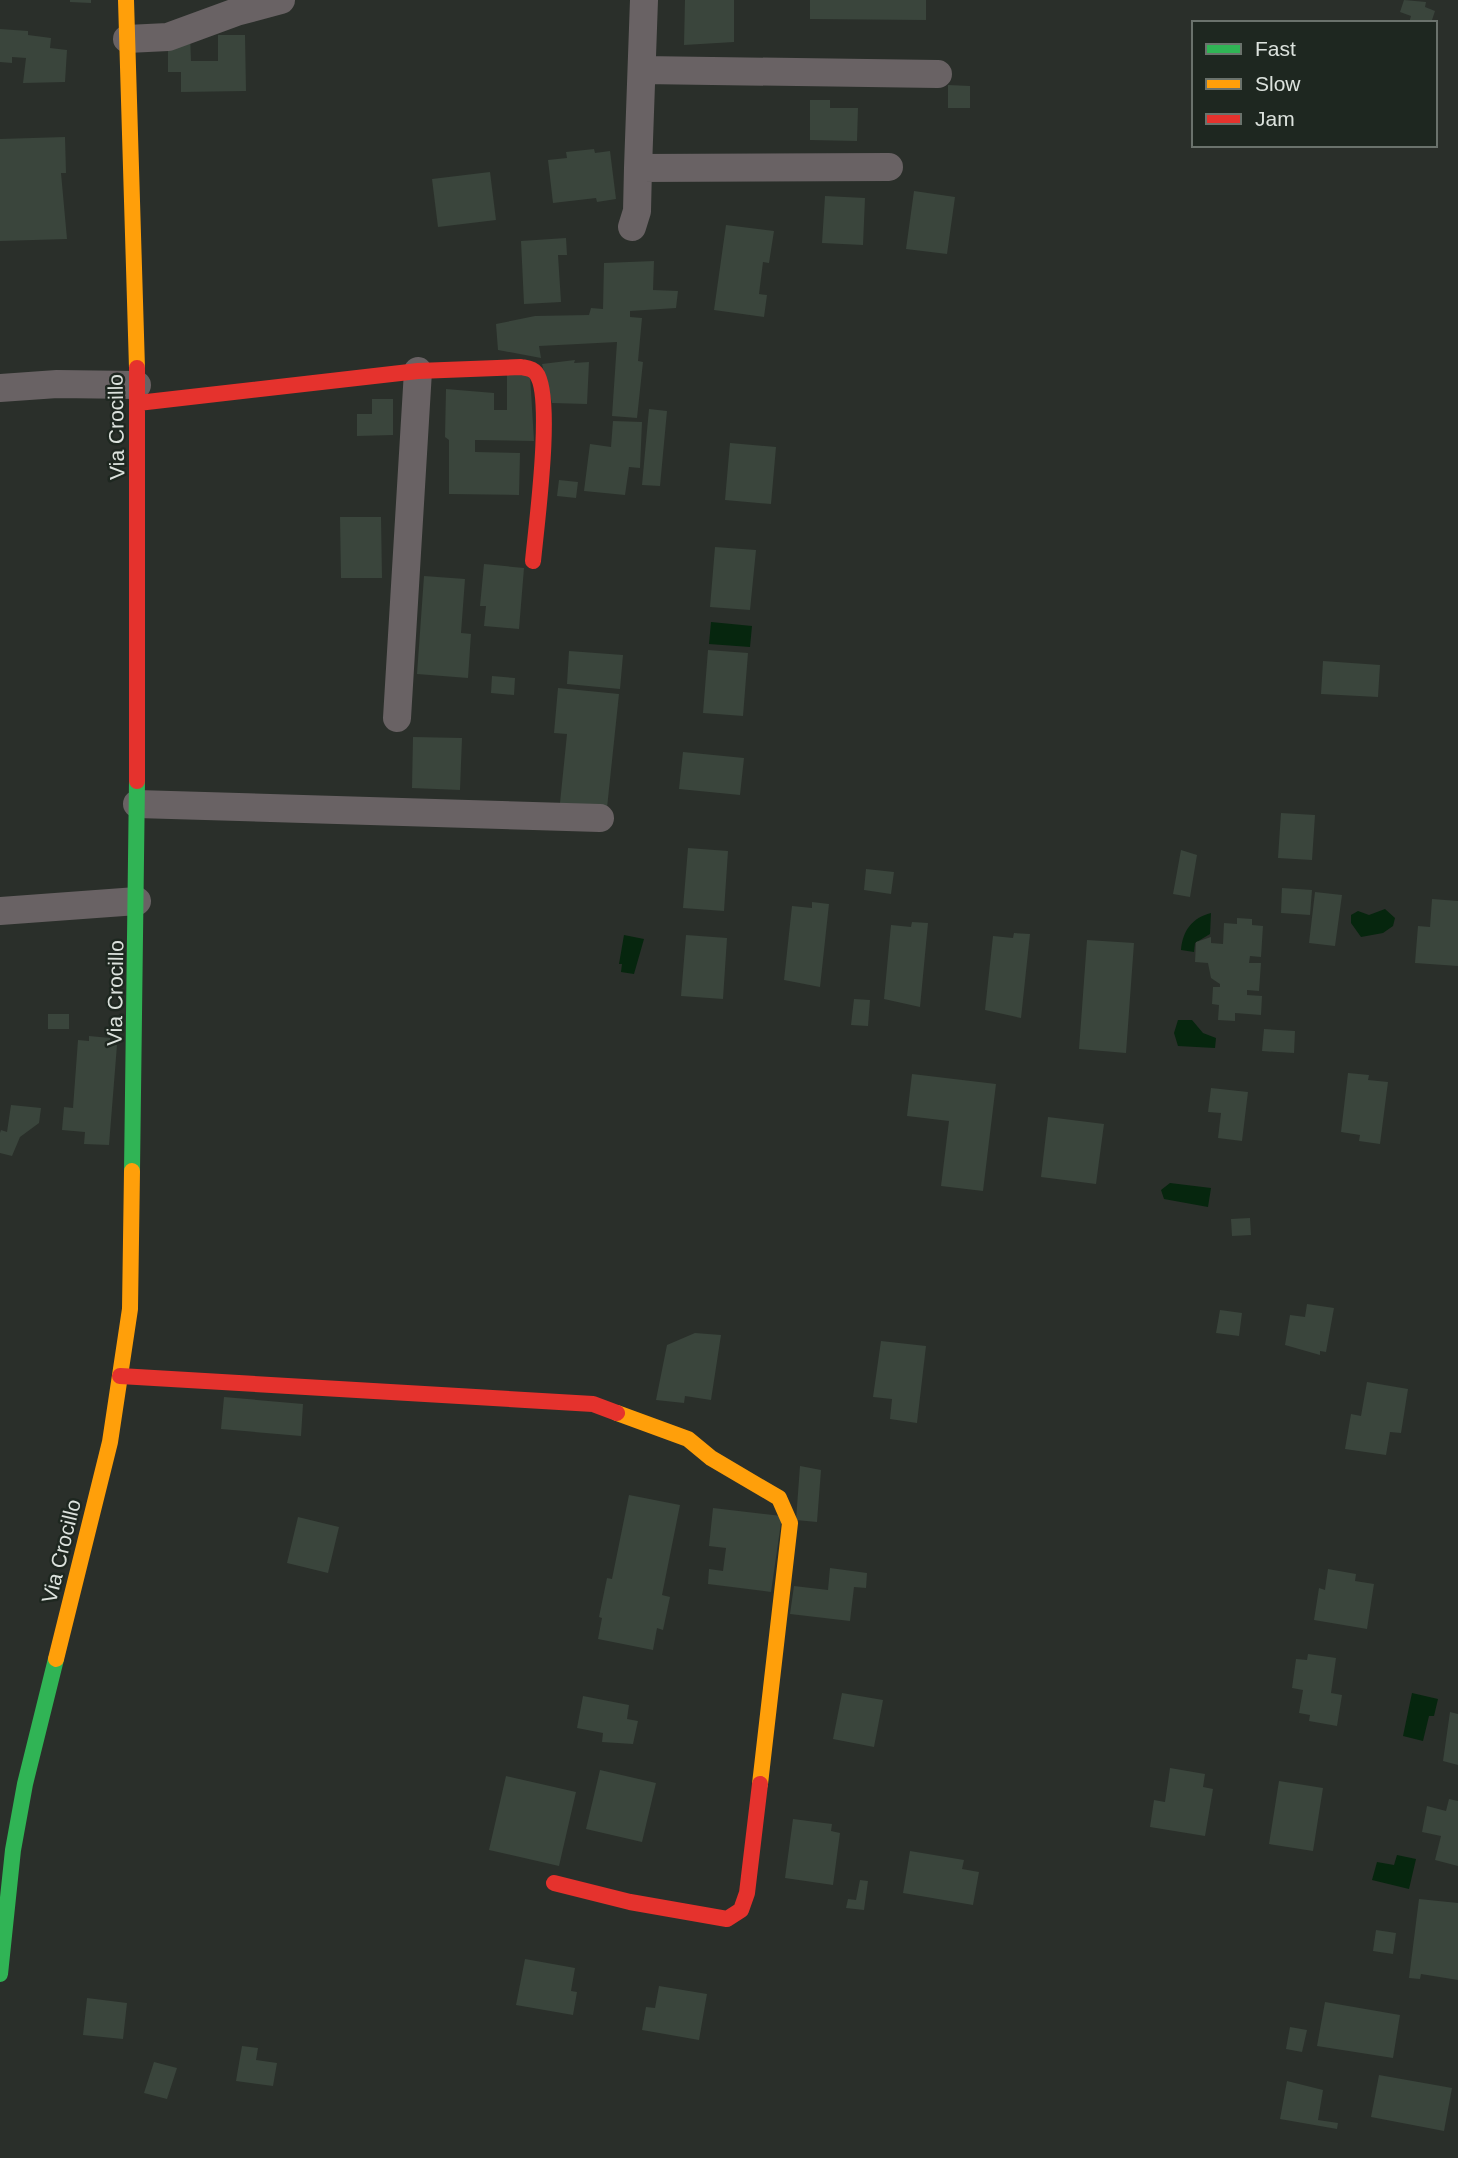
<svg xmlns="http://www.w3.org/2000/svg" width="1458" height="2158" viewBox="0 0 1458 2158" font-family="Helvetica,sans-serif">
<rect width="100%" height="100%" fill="#2a2f2a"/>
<path fill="#06260e" d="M711 622 752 626 750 647 709 644Z
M1385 909 1395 918 1393 926 1383 933 1361 937 1351 923V915L1358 911 1369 915Z
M1211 913 1210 934 1195 943 1194 952 1181 950C1183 930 1192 918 1211 913Z
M624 935 644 939 634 974 621 972 622 964H619Z
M1178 1020H1192L1203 1033 1216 1038 1215 1048 1178 1046 1174 1033Z
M1170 1183 1211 1188 1208 1207 1164 1199 1161 1190Z
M1412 1693 1438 1699 1434 1716H1429L1423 1741 1403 1736Z
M1397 1855 1416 1859 1409 1889 1372 1880 1377 1862 1394 1865Z"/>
<path fill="#3a453c" d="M70 0H91V3L70 2Z
M685 0H734V42L684 45Z
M810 0H926V20L810 19Z
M1404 0 1426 2 1425 7 1435 11 1431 23H1409L1411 16 1400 12Z
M0 29 28 31V35L51 38 50 48 67 50 65 82 23 83 26 58 12 57V63L0 62Z
M190 35 191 61H218V35H245L246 91 181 92V72H168V42Z
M948 85 970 86V108H948Z
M810 100H830V108H858L857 141 810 140Z
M65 137 66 173H61L67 239 0 241V139Z
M594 149 595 153 610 151 616 199 597 202 596 198 553 203 548 160 567 158 566 152Z
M490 172 496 220 438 227 432 179Z
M914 191 955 197 947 254 906 249Z
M825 196 865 198 863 245 822 243Z
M726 225 774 231 769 263 763 262 759 294 767 295 764 317 714 310Z
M566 238 567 255H558L561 302 524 304 521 241Z
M654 261 653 290 678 291 676 308 630 311V317L642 318 638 361 643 362 637 418 612 416 617 342 539 346 541 358 498 350 496 324 535 316 589 315 591 308 603 309 604 263Z
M575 360 574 363 589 362 587 404 552 403 542 364Z
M507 375H530L534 441 475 440V452L520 453 519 495 449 494V440L445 437 446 389 494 393V410H507Z
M372 399H393V435L357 436V414H372Z
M649 409 667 411 660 486 642 485Z
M613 421 642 422 640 468 629 467 625 495 584 491 590 444 611 447Z
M730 443 776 447 771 504 725 500Z
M559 480 578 482 576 498 557 496Z
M340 517H381L382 578H341Z
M715 547 756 550 750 610 710 607Z
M484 564 524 568 519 629 484 626 486 606H480Z
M424 576 465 579 461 633 471 634 468 678 417 674Z
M708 650 748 653 743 716 703 713Z
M569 651 623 655 620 689 567 684Z
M1323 661 1380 665 1378 697 1321 694Z
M492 676 515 678 514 695 491 693Z
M558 688 619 694 607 808 560 803 567 734 554 733Z
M413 737 462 738 460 790 412 788Z
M683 752 744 758 740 795 679 789Z
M1281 813 1315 815 1312 860 1278 858Z
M688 848 728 851 724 911 683 908Z
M1181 850 1197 855 1190 897 1173 894Z
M866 869 894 872 891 894 864 890Z
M1282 888 1312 890 1310 915 1281 913Z
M1315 892 1342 895 1335 946 1309 943Z
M1432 899 1458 901V966L1415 963 1418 926 1430 927Z
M812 902 829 904 820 987 784 980 792 906 812 908Z
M1237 918 1252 919V925L1263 926 1261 957 1250 956 1249 963H1261L1259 991 1247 990V995L1262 996 1261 1015 1235 1013V1021L1218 1020 1219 1005 1212 1004 1213 987H1220V984L1211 978 1208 963 1195 962 1196 942 1211 937V943L1223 944 1224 923 1237 924Z
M912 922 928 923 920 1007 884 999 891 925 911 927Z
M1014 933 1030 934 1021 1018 985 1010 993 936 1013 938Z
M686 935 727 938 723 999 681 996Z
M1087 940 1134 943 1126 1053 1079 1049Z
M854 999 870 1000 868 1026 851 1025Z
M48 1014H69V1029H48Z
M1264 1029 1295 1031 1294 1053 1262 1051Z
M89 1036 110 1038V1044L117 1045 109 1145 84 1144 85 1132 62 1130 64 1107 73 1108 78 1040 89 1041Z
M1348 1073 1369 1075 1368 1080 1388 1082 1380 1144 1359 1141 1360 1135 1341 1132Z
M912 1074 996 1084 983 1191 941 1186 949 1121 907 1116Z
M1211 1088 1248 1092 1242 1141 1218 1138 1221 1113 1208 1112Z
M11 1105 41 1108 39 1123 20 1137 12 1156 0 1153V1133L1 1130 7 1132Z
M1048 1117 1104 1124 1096 1184 1041 1177Z
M1250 1218 1251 1235 1232 1236 1231 1219Z
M1307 1304 1334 1308 1326 1352 1320 1351V1355L1285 1345 1290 1315 1305 1317Z
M1220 1310 1242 1313 1239 1336 1216 1333Z
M695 1333 721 1335 711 1400 685 1396 684 1403 656 1400 667 1345Z
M881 1341 926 1346 917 1423 890 1419 892 1399 873 1397Z
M1367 1382 1408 1389 1401 1433 1390 1432 1386 1455 1345 1449 1351 1414 1361 1416Z
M224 1397 303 1404 301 1436 221 1429Z
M800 1466 821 1470 817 1522 796 1520Z
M629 1495 680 1505 662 1595 670 1597 663 1630 657 1628 653 1650 598 1639 602 1618 599 1617 607 1578 612 1579Z
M713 1508 782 1516 771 1592 708 1584 709 1569 723 1571 726 1548 709 1546Z
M298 1517 339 1527 328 1573 287 1563Z
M830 1568 867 1573 866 1588 854 1587 850 1621 790 1614 794 1586 828 1590Z
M1328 1569 1356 1574 1355 1581 1374 1584 1367 1629 1314 1620 1319 1588 1325 1590Z
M1308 1654 1336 1658 1331 1693 1342 1695 1337 1726 1309 1721 1310 1715 1299 1713 1303 1690 1292 1688 1296 1659 1307 1660Z
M842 1693 883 1700 874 1747 833 1739Z
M583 1696 629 1705 627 1719 638 1721 633 1744 602 1742 603 1733 577 1728Z
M1450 1712 1458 1714V1765L1443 1761Z
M1170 1768 1205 1774 1203 1787 1213 1789 1205 1836 1150 1827 1154 1800 1165 1802Z
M600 1770 656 1783 642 1842 586 1829Z
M506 1776 576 1792 559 1866 489 1850Z
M1279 1781 1323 1788 1313 1851 1269 1844Z
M1449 1799 1458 1801V1866L1435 1860 1441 1836 1422 1832 1427 1806 1446 1811Z
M793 1819 832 1824 831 1831 840 1833 833 1885 785 1878Z
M910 1851 964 1860 962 1869 979 1872 973 1905 903 1893Z
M860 1880 868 1881 864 1910 846 1908 848 1899 856 1900Z
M1419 1899 1458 1903V1980L1421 1974 1420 1979 1409 1978Z
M1376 1930 1396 1933 1393 1954 1373 1951Z
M525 1959 575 1968 571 1991 577 1992 573 2015 516 2005Z
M659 1986 707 1994 699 2040 642 2030 646 2007 655 2008Z
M87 1998 127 2003 123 2039 83 2035Z
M1325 2002 1400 2015 1393 2058 1317 2046Z
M1290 2027 1307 2030 1302 2052 1286 2049Z
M242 2046 258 2048 256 2060 277 2063 273 2086 236 2081Z
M154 2062 177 2068 167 2099 144 2093Z
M1379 2075 1452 2088 1444 2131 1371 2117Z
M1287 2081 1323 2090 1318 2120 1338 2123 1337 2129 1280 2119Z"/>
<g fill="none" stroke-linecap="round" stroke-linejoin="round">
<path stroke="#696264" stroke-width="28" d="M644 0 638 168 889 167
M127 39 168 37 236 12 281 0
M643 70 938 74
M632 227 637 211 638 168
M0 388 57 384 137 385
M397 718 418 371
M137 804 600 818
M0 911 137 901"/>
<path stroke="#30b455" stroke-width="16" d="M132 1171 137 781
M0 1974 13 1850 25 1784 56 1659"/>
<path stroke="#ff9f0a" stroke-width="16" d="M126 0 137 368
M617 1413 688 1439 711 1458 779 1498 790 1523 760 1784
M56 1659 110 1442 130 1309 132 1171"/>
<path stroke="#e5322d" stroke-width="16" d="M137 368V781
M138 403 418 371 521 367C526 368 532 368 536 373 554 396 536 528 533 561
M120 1376 593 1404 617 1413
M554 1883 630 1902 727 1919 741 1910 747 1893 760 1784"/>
</g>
<g text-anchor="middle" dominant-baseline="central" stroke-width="5" stroke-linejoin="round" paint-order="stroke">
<g font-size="21" fill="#dce2dd" stroke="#1e2720">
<text transform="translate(116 427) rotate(-91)">Via Crocillo</text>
<text transform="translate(115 993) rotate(-89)">Via Crocillo</text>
<text transform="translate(61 1551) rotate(-76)">Via Crocillo</text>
</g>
</g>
<rect x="1192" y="21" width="245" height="126" fill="#1e2720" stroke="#6a726c" stroke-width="2"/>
<rect x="1206" y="44" width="35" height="10" fill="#30b455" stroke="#6a726c" stroke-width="2"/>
<text x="1255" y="56" font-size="21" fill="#dce2dd">Fast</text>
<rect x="1206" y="79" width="35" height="10" fill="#ff9f0a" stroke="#6a726c" stroke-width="2"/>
<text x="1255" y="91" font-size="21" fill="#dce2dd">Slow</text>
<rect x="1206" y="114" width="35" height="10" fill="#e5322d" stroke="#6a726c" stroke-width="2"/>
<text x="1255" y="126" font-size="21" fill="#dce2dd">Jam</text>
</svg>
